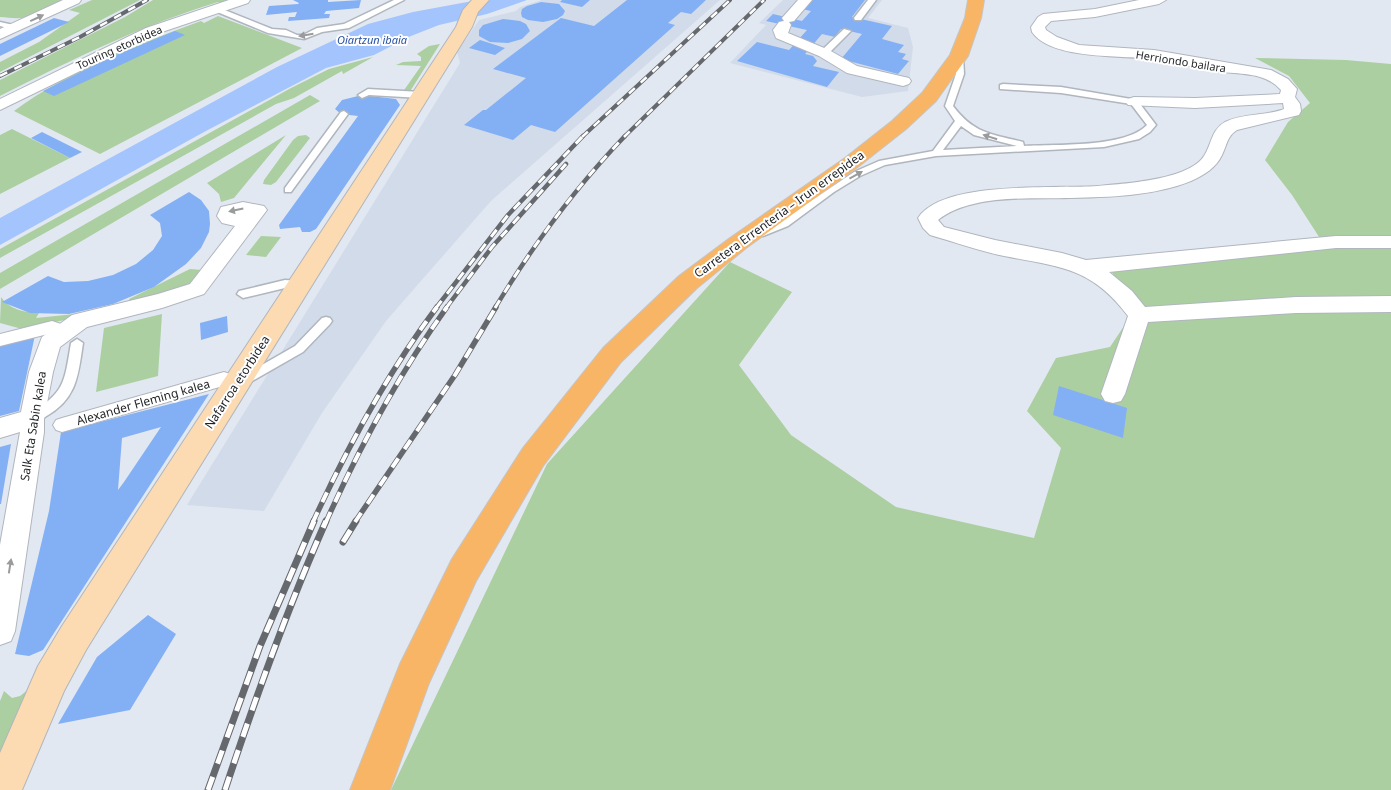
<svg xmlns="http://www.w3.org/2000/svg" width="1391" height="790" viewBox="0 0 1391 790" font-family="'Noto Sans',sans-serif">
<rect width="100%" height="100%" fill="#e2e8f1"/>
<path fill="#d1dbea" d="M542 0H720L491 201 386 321 322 413 264 511 187 505 460 63 457 52 479 20 516 11 520 7Z
M783 0H882L868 18 908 28 913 47 908 91 862 97 730 63 766 25 759 23Z"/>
<path fill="#abcfa1" d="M0 0H62C53 5 30 17 21 18 14 19 7 17 0 17Z
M92 0H140L0 72V62L39 42 80 13 69 10Z
M153 0H235L221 4 218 2C142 25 71 60 0 96V80L125 17Z
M218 16 302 48 100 154 14 111C70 70 136 45 201 21L204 23Z
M440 44 409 93H402L421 66 396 65 403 62 421 61V57L417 54 429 46Z
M373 57 343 74 342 71 294 98 276 104 0 258V249L291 88 329 69Z
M1255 58 1346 60 1391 64V790H391L547 464 730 262 792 292 739 365 791 435 896 507 1034 538 1061 448 1027 411 1056 358 1110 347 1134 311 1112 272 1323 243 1292 195 1265 160 1288 122 1310 103 1289 76Z
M310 95 320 101 0 289V273Z
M12 129 70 158 0 194V135Z
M286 135 234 198 221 202 219 194 207 183Z
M306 135 310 138 276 182 271 185 263 184 264 180 293 140 298 136Z
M261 236 281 237 266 257 246 255Z
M190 269 203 270 189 288 131 304 129 299Z
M1 297C10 310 24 312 39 313L36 318 75 314 74 318 22 329 0 323Z
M162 314 158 376 96 392 104 328Z
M34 685 0 765V701L4 691 12 698 20 696Z"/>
<path fill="#a4c4fe" d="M478 0H527L487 14 439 25 411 36 374 55 326 68 204 132 0 245V218L277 67 368 24 413 12Z"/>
<path fill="#83aff5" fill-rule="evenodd" d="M293 0H328V2L361 0 359 8 326 11 324 14H330L329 18 288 21 289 17H295L297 12 266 15 269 6 298 4 299 3Z
M562 0H590L582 7 560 2Z
M627 0H706L691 14 681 12 668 23 675 25 555 132 531 125 513 140 464 125 483 110H486L526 78 493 69 561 18 594 26Z
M810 0H865L852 17 892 26 882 39 904 45 898 52 906 54 902 59 909 61 898 74 841 59 862 34 841 29 835 37 822 34 805 54 813 56 817 61 813 66 839 72 827 87 737 61 757 42 789 50 807 30 766 21 773 14 802 21 811 11 802 9Z
M541 2 559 4 565 11 563 15 557 19 543 22 528 20 522 17 521 13 522 9 527 6Z
M54 18 69 22 0 56V44Z
M503 19 520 21 526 24 530 31 522 39 508 43 490 42 479 36V30L483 25Z
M175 31 185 35 54 96 43 91 109 58Z
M480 40 505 48 495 55 469 48Z
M362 95 396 99 400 105 316 229 310 232H302L300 227 280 229 279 225 358 116 341 114 335 109 342 100Z
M42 132 82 152 70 158 31 138Z
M189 192 201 200 209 211 210 224 209 232 201 248 186 264 154 287 113 304 69 314 30 313 2 302 48 276 64 282 88 281 113 275 136 264 153 250 162 236 160 223 150 215Z
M227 316 228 332 201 340 200 323Z
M35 335 19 411 0 416V344Z
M1059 386 1127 408 1123 438 1053 415Z
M209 394 43 650 29 656 15 654 49 511 61 432ZM161 427 124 482 118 490 122 438Z
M11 444 1 504H0V447Z
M148 615 176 634 130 710 58 724 97 657Z"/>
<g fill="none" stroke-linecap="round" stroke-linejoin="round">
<g stroke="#b0b6be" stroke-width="3">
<path id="service" d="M394 0H404L349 28 322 32 304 39 268 33 210 9 217 7 272 29 286 30 297 35H303L317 28 344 24Z
M868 0H876L861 20H855L854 18Z
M0 22 18 26 19 28 15 30 0 26Z
M844 29 851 31 827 55H821V51Z
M956 54 963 56 964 74 953 106C974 134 992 134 1023 142L1024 146C1055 144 1125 148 1147 125L1131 104 1061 93 1000 89V85L1003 84 1061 87 1137 100 1156 125 1150 132 1139 139 1104 147 936 156 885 165 860 176 834 192 788 226 763 236H755L754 234 755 232 780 222 854 172 879 161 933 151 955 121 945 106 956 74ZM961 126 974 135 1017 146 943 150Z
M368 89 421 92 425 95 421 98 369 95 362 98 358 95Z
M344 111 348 114 291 192H285V188L341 112Z
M285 280 300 281 306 285 300 289 285 288 243 298 237 294 239 291Z
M326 317 330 318 332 321 330 324 303 352 247 384H239L237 381 239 378 295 346 322 318Z
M77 339 83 343C78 376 77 399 45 417 39 421 35 425 27 423L26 419 27 415C65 393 64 384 71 343Z"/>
</g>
<g stroke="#b0b6be" stroke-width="2">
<path id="pedestrian" d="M52 321 70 327 72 331 70 335 64 337 52 333 0 346V334Z
M224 372 230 374 233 379 230 384 62 432 56 430 53 425 56 420 62 418Z"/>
</g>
<g stroke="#b0b6be" stroke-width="2">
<path id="minor" d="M63 0H81L79 3 0 39V29Z
M229 0H250L248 3 156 34 0 110V99L146 28Z
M798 0H812L794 21 789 22 791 25 788 33 829 50 857 66 909 78 911 81 909 84 903 86 847 73 819 56 776 38 773 30 779 22 784 21 782 18Z
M1139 0H1166L1159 4 1095 17 1051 21 1045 27 1046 30 1057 37 1079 45 1154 50 1271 70 1288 79 1297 89 1295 97 1300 104 1301 111 1299 115 1237 130C1227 136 1227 145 1222 155 1216 168 1204 175 1191 181 1154 196 1110 197 1071 198 1030 199 971 194 938 220L944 227 995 240 1062 253 1086 260 1336 236H1391V248H1336L1109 272 1132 291 1145 307 1296 297 1391 296V312L1296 313 1148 322 1125 394 1121 401 1113 403 1105 401 1101 394 1128 316C1091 267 1060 267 1004 256 979 251 955 242 930 235L923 228 918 218C943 180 1055 189 1097 186 1122 184 1189 180 1204 156 1212 144 1211 130 1225 122 1244 113 1266 116 1284 109L1283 103 1195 108 1128 105 1126 102 1128 99 1134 97 1195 98 1280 94 1281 90C1264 71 1239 75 1216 71 1195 68 1174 62 1152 59 1121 55 1051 60 1032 32L1031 27 1038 17 1043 14 1095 9Z
M243 202 264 206 267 210 204 294 162 308 87 327 60 347 53 372 44 419V432L15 631 11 641 0 645V545L20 432 0 438V418L21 412 29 372 42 337 72 315 158 294 190 284 235 226 222 223 217 216 221 207Z"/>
</g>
<g stroke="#b0b6be" stroke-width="2">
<path id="secondary" d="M472 0H489L478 12 472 27 86 650 64 691 22 790H0V753L38 666 62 626 456 27 463 10Z"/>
</g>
<g stroke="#c4c5c6" stroke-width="2">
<path id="primary" d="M968 0H984L981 18 968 56 936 101 906 129 859 166 746 248 697 288 621 362 543 466 476 581 429 683 390 790H350L400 664 452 559 523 448 603 348 679 276 730 238 845 158 892 121 922 93 950 55 965 18Z"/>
</g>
<use href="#service" fill="#fff" fill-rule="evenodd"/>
<use href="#pedestrian" fill="#fff" fill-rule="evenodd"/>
<use href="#minor" fill="#fff" fill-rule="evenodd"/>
<use href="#secondary" fill="#fcdab2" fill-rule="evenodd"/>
<use href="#primary" fill="#f9b566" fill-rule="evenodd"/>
<g stroke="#65686d" stroke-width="4">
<path id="rail-far3" d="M0 76 80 37 147 0
M582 137 730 0
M624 137 764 0"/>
</g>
<g stroke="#65686d" stroke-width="4.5">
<path id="rail-far2" d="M436 308 508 215 583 136
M446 308 492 247 566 164
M495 308C533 245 574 189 625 136"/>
</g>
<g stroke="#65686d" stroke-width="5.5">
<path id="rail-far1" d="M313 522C347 448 388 372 437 307
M326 522C359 448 399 374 447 307
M355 522 455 375 496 307"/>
</g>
<g stroke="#65686d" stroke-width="7">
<path id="rail" d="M343 542 356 521
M208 790 260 646 314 521
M225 790C255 699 287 609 326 521"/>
</g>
<use href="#rail-far3" stroke="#fff" stroke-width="2.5" stroke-dasharray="8" stroke-linecap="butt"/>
<use href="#rail-far2" stroke="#fff" stroke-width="3" stroke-dasharray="9" stroke-linecap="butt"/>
<use href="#rail-far1" stroke="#fff" stroke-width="4" stroke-dasharray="11" stroke-linecap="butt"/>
<use href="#rail" stroke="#fff" stroke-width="5" stroke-dasharray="14" stroke-linecap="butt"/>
</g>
<defs><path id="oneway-solid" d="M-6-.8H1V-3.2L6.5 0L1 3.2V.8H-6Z" transform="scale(1.25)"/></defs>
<g fill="#9a9b9c">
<use href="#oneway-solid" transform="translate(37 18) rotate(-25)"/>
<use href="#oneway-solid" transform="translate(306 35) rotate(171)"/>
<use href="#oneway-solid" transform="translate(990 137) rotate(-163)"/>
<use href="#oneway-solid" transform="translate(856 175) rotate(-29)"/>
<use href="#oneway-solid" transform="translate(236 210) rotate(168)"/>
<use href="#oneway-solid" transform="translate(10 566) rotate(-81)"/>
</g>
<g text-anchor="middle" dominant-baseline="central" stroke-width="4" stroke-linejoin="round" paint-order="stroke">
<g font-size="11" font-style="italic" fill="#2650a3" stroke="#fff">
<text x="372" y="39">Oiartzun ibaia</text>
</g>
<g font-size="11" fill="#1e2023" stroke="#fff">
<text transform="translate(119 47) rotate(-24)">Touring etorbidea</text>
<text transform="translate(1181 61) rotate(9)">Herriondo bailara</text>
</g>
<g font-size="12" fill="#1e2023" stroke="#fff">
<text transform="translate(779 214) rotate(-36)">Carretera Errenteria – Irun errepidea</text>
<text transform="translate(237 382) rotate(-57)">Nafarroa etorbidea</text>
<text transform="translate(143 402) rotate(-16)">Alexander Fleming kalea</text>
<text transform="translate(33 426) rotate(-81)">Salk Eta Sabin kalea</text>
</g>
</g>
</svg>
